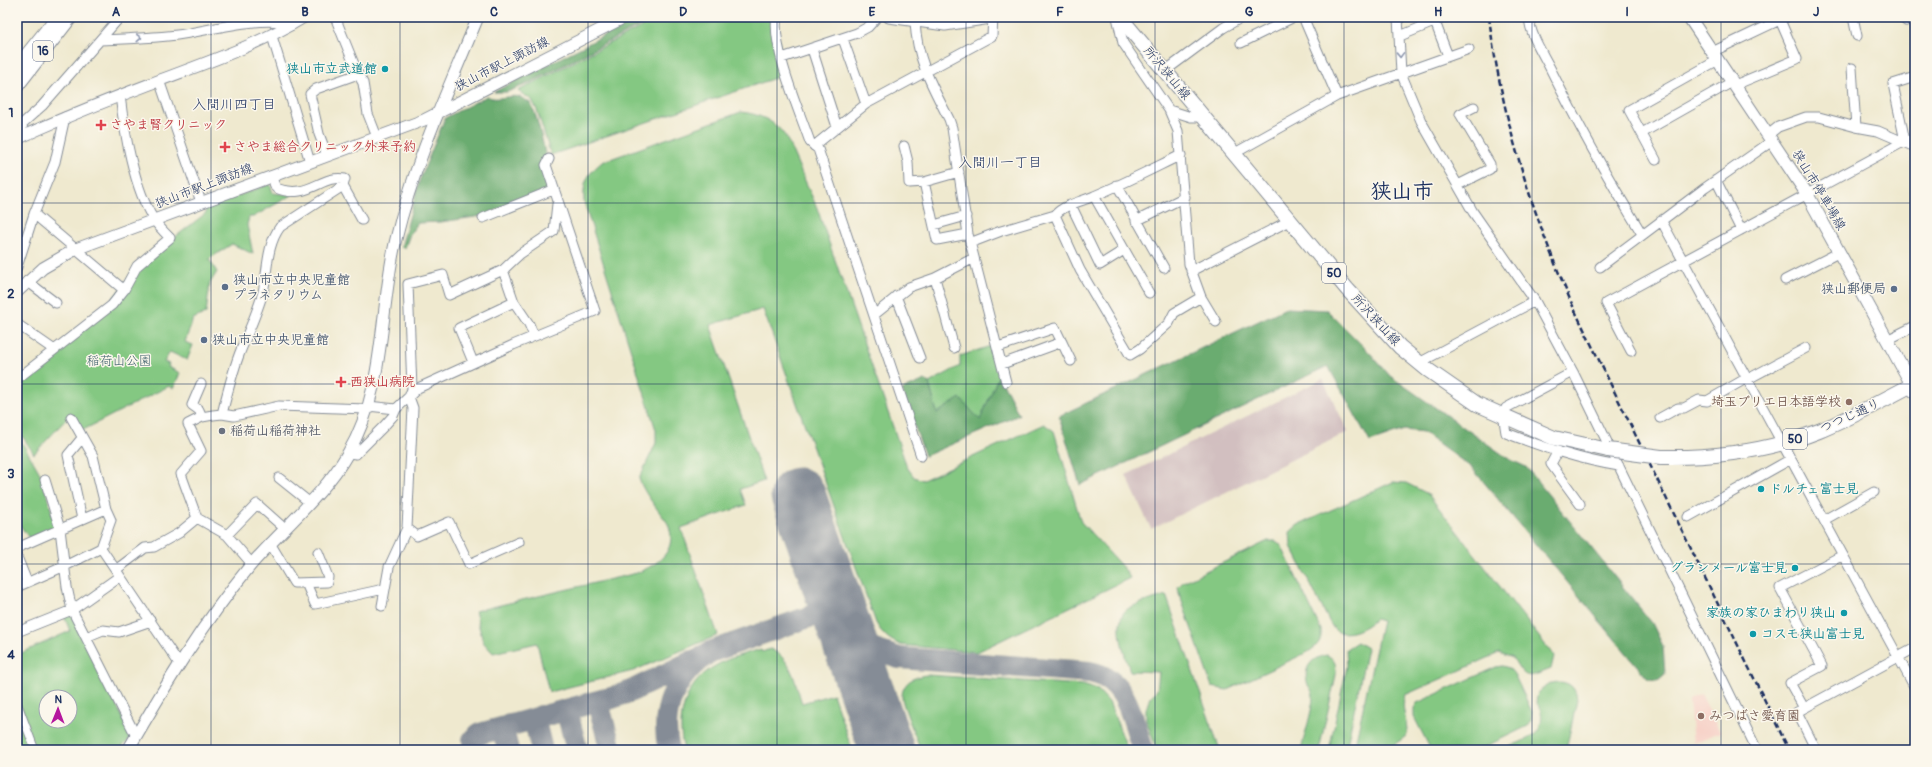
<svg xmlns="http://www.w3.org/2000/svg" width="1932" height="767" viewBox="0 0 1932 767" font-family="Pangolin,'Klee One',sans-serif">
<rect width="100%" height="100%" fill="#fbf7ec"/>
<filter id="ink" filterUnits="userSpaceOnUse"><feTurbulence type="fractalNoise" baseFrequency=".025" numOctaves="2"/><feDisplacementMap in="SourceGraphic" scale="8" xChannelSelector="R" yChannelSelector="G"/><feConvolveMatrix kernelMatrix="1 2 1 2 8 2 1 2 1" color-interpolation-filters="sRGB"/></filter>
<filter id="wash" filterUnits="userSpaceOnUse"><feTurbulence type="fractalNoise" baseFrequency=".012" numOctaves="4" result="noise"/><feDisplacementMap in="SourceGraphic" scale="16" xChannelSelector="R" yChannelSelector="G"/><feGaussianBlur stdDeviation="0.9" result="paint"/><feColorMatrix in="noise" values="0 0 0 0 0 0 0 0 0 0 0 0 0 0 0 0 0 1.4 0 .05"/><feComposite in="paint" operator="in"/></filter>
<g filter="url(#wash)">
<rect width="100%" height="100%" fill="#efe9cf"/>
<path fill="#f7d1c7" d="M1701 694 1720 732 1693 743 1689 700Z"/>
<path fill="#d2bfc0" d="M1323 379 1348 432 1151 529 1126 475Z"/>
<path fill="#84c882" stroke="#507c70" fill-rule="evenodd" d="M660 17H775L784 75 551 155 537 110 532 100 518 91Z
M741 112C760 114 775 121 786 137L817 208 907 467 914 477 923 480 1044 424 1054 431 1081 522 1126 571 1130 578 977 652 901 645C889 640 882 634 876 623L763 309 710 325 764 481 740 489 746 505 681 528 718 635 633 671 549 692 537 643 493 653 483 642 475 611 637 573C658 564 677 552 669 526 667 521 663 517 660 513 652 502 644 492 639 479L656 443V430L584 202C583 181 587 175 602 162Z
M270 184 273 193 292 195 253 217H249L247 225 253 254 232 244 209 259 217 272 210 283 206 313 193 319 185 342 193 345 187 360 170 352 164 362 169 364 168 367 180 373 174 387 172 388 169 386 83 430 69 416 34 454 17 428V382L96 320 139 265 206 213 205 208Z
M994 345 999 369 998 377 980 421 937 413 929 383 960 366V356Z
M17 434 41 475 55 523 53 528 29 538 17 521Z
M1393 482 1406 483 1428 494 1554 656 1551 669C1527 678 1526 681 1513 658L1499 653 1405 695C1400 709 1408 721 1407 735 1390 750 1379 750 1358 750L1356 740 1382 621 1375 619C1367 627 1349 637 1336 631 1334 629 1331 625 1330 623L1291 546 1290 532 1298 525Z
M1268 541H1276L1281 545 1321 630C1322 642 1317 646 1308 652L1227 690 1212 687 1179 593 1178 587 1183 582Z
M1166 595 1220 750H1157L1146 720V709L1150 697 1157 690 1159 672 1130 671C1125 656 1113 624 1125 611 1133 604 1155 599 1166 595Z
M67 614 73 617 129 731V740L119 750H17V655L70 631 64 616ZM46 697H70V721H46Z
M1357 642 1367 648 1346 750H1329L1347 666 1346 649Z
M761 649 762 652 770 649C792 658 795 683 802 703L833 694 852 750H684C675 717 686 681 717 665 730 657 746 654 761 649Z
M1327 655C1336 660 1336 665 1336 675L1319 750H1301C1304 736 1313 709 1313 696 1313 692 1310 688 1308 685 1302 668 1312 657 1327 655Z
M1502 666 1509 668 1514 674 1532 712 1531 720 1528 726 1478 750H1431L1414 717V708L1417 703 1496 667Z
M927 675 1083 685 1098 690 1109 702 1128 750H921C917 740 902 705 902 697 902 683 914 676 927 675Z
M1558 682C1570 682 1576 688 1577 700L1566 750H1501C1508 747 1530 739 1535 734 1544 726 1543 710 1536 702L1538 692 1552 683Z"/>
<path fill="#6bac70" stroke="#436e67" d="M640 17H656L530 83 507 92H494Z
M487 96C496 102 510 94 520 97 523 99 528 101 530 103 538 113 551 175 549 189L482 216 441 222 418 223 410 234 405 248 401 247 420 179 445 118Z
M1286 308 1327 310 1369 352 1390 376 1509 459 1526 467 1652 623 1663 646 1665 674 1658 680 1648 679 1472 468 1423 432 1404 430 1370 442 1328 366 1080 485 1059 416Z
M998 377 1003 383 1019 415 925 456 902 390 925 380 929 383 937 413 960 398 980 420Z"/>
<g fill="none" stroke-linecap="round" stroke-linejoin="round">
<path stroke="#858c96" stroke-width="22" d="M845 632 865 647 899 658 1090 672C1128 679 1132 719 1143 750
M573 708 568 716 577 750
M541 716 536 722V726L542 750
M473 750V740L479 734 605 699
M508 750 504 734 509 725
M611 750 600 710 603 701 629 692 693 661
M669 750C659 710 676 674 710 652L837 607"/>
<path stroke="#858c96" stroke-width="55" d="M798 495 887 750"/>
</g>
</g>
<g filter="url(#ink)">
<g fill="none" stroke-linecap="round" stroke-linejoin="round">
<g stroke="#858c96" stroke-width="9">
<path id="pedestrian" d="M17 702 35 750"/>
</g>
<g stroke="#858c96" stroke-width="11">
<path id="minor" d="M777 17C771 46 800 113 810 142L818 149 921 456
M1117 17 1123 43 1169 110 1191 117H1204
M1303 17 1337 96
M1398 17 1401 73 1421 121 1473 212 1535 301 1573 372 1757 750
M1529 17C1530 35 1542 52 1550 68 1578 125 1609 180 1642 234
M1853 17 1857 36
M1906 21 1915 18
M915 22C917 60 932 86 949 119L952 128 968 234 1006 382
M1435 22 1448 56
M272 36 310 162
M1400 36 1446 17
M843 39 866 104
M100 40C126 39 151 38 177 35 207 31 265 14 292 25
M1241 43 1294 17
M812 49 837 127
M1712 52 1786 17
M782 58 857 33 868 27 877 17
M1852 68 1856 127
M1165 71 1223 28 1242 17
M358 74 363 83 368 114 377 137
M159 80 201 202
M1735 85 1797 59 1780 20
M1169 110 1178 131 1189 264 1201 297 1216 322
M1642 133 1732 82
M1768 135 1778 127 1806 117H1819L1856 127 1878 131 1915 147
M20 137 23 123 42 106 120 17
M1905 141 1893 84 1915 77
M814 146 866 104 992 36 993 17
M904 146 908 162 909 183 924 182 959 172
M1235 153 1337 96 1469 49
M327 155 319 134 310 94 316 89 358 74 335 17
M1656 160 1629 110 1718 60
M1716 180 1741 230
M924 182 937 240 968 234
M1117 185 1164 268
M1458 185 1490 169V164L1460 114 1474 107
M343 186 362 220
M1094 196 1149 293
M1071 205 1100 265 1124 250
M34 214 124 290
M1055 215 1080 270 1130 355 1140 349 1169 323 1174 313 1201 297
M483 218 553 190
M1661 220 1915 688
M1136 221 1185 197
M934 225 966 216
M970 243 1001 231 1055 215C1065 204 1081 202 1094 196 1123 184 1152 169 1181 155
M17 267 34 214 55 162 65 117
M1600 267 1705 188 1772 141
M503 270 520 254 554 231 557 204
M1191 271 1283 224 1289 219
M935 278 954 348
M1785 280 1840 252
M27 281 56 303
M896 296 920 358
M874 315 909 287 935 278 974 258
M17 324 53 349
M1887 340 1915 326
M998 347 1055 328 1071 361
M1631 351 1606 303 1905 141 1915 140
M473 362 459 328 514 302
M1419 363 1535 301
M1002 364 1062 342
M1573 372 1506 408 1503 414 1506 433C1543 447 1580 460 1619 466
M17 379 112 305 124 290 137 266 170 238C164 232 158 226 154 220 134 189 124 131 120 95
M1748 379 1806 348
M201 384 192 405 199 410 202 417
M368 406 396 409
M222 414C227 394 232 374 239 355 247 334 257 314 263 292 268 271 266 246 280 227L343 186 345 179C321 174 308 201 276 188L271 176
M1660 418 1678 408H1684L1699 400 1707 401 1747 378
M1558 451 1551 464 1580 504
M349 453 356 454 384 426 393 416 396 409 418 388 513 345 595 311 546 165 549 159
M279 478 309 502
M45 480 60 529 67 587 72 610 136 736
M1688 517 1791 459
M197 518 227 535 252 564
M82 519 68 455 82 438
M1824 520 1874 492
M407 528 417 536 449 522 469 564 519 542
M227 535 257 504 284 528
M270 543 294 583 327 582 328 577 318 552
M17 548 106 509
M101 548 180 665
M17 557 27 582
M117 569 145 548 154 547 179 533 197 518 181 474 201 451 188 424 202 417 213 415 222 414 234 416 279 406 367 409
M306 583 315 604 384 589
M17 587 65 566 101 548 111 520 106 509 93 456 71 417
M382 606 389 567 407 528 413 408 409 397 412 389 408 284 443 275 449 295 503 270 514 302 529 324 534 336
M17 632 72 610 120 576
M86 637 103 630 119 632 151 621
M1804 708 1790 683 1822 666 1780 588 1843 555
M1816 750 1797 712 1915 648"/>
</g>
<g stroke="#858c96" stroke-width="13">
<path id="tertiary" d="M889 17 945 25 997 17
M17 139C63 117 111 99 158 81 208 62 258 45 304 17
M17 292 43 268 76 249 424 120 625 17
M128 750C165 686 203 623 250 566 281 530 325 494 348 453 386 389 379 310 396 239 414 163 448 90 478 17"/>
</g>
<g stroke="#858c96" stroke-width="14">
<path id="secondary" d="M1689 17 1807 194 1912 385"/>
</g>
<g stroke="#858c96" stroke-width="16">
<path id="primary" d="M1120 17 1347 289 1400 347 1428 370 1477 404 1554 438 1608 450
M1661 457C1715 458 1769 451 1819 431 1851 418 1881 401 1912 385L1915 391"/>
</g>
<g stroke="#858c96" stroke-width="16">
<path id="trunk" d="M17 68 58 17
M17 85 70 17"/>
</g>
<use href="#pedestrian" stroke="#fff" stroke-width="7"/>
<use href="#minor" stroke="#fff" stroke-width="9"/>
<use href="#tertiary" stroke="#fff" stroke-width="11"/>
<use href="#secondary" stroke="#fff" stroke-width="12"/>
<use href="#primary" stroke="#fff" stroke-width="14"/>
<use href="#trunk" stroke="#fff" stroke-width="14"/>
<path stroke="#1b2f5e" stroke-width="2.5" stroke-dasharray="6 3" stroke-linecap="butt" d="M1489 17C1502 121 1534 220 1577 315L1789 750"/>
<g stroke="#858c96" stroke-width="16" stroke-linecap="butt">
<path id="primary-bridge" d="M1608 450 1661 457"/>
</g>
<use href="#primary-bridge" stroke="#fff" stroke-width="14"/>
</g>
<defs><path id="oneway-chevron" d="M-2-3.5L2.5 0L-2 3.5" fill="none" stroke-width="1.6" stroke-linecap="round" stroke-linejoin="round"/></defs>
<g stroke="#8d97ae">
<use href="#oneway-chevron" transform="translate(139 38) rotate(-3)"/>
<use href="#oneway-chevron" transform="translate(1400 55) rotate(88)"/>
</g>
</g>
<path fill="none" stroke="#1b2f5e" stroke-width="1" stroke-opacity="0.55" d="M211 17V750M400 17V750M588 17V750M777 17V750M966 17V750M1155 17V750M1344 17V750M1532 17V750M1721 17V750M17 203H1915M17 384H1915M17 564H1915"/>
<g fill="#0f9aa8" stroke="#fbf7ec" stroke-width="1.5">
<circle cx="385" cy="69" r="4"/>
<circle cx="1761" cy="489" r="4"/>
<circle cx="1795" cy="568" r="4"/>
<circle cx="1844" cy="613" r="4"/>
<circle cx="1753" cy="634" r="4"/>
</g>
<g fill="#e0444e" stroke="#fbf7ec" stroke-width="1.5">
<path d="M99 119h4v4h4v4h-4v4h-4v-4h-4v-4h4z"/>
<path d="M223 141h4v4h4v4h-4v4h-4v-4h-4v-4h4z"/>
<path d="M339 376h4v4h4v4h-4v4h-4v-4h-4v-4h4z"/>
</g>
<g fill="#5c6f8a" stroke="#fbf7ec" stroke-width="1.5">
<circle cx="225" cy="287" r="4"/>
<circle cx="1894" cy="289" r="4"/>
<circle cx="204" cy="340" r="4"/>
</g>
<g fill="#8d6e63" stroke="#fbf7ec" stroke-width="1.5">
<circle cx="1849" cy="402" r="4"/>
<circle cx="1701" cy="716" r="4"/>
</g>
<circle fill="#6b7280" stroke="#fbf7ec" stroke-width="1.5" cx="222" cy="431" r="4"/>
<g text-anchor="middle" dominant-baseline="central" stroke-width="3" stroke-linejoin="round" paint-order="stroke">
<g fill="#fbf7ec" stroke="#5e6b89" stroke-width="1">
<rect x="33" y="41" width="20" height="20" rx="3"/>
<rect x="1322" y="263" width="24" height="20" rx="3"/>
<rect x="1783" y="429" width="24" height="20" rx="3"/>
</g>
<g font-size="12" font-weight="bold" fill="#1b2f5e">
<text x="43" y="51">16</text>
<text x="1334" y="273">50</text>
<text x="1795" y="439">50</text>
</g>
<g font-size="13" fill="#1b2f5e" stroke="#fbf7ec">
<text transform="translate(502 64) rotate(-27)">狭山市駅上諏訪線</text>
<text transform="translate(1167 73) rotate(50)">所沢狭山線</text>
<text transform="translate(204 186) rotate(-21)">狭山市駅上諏訪線</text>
<text transform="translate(1819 190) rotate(59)">狭山市停車場線</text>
<text transform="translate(1376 320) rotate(47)">所沢狭山線</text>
<text transform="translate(1850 416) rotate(-25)">つつじ通り</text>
</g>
<g font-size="13" font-weight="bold" fill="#0d838f" stroke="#fbf7ec" text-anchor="end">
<text x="377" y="69">狭山市立武道館</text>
<text x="1769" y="489" text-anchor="start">ドルチェ富士見</text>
<text x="1787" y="568">グランメール富士見</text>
<text x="1836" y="613">家族の家ひまわり狭山</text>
<text x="1761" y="634" text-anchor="start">コスモ狭山富士見</text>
</g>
<g font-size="13" font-weight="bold" fill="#be3a42" stroke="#fbf7ec" text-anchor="start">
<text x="110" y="125">さやま腎クリニック</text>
<text x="234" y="147">さやま総合クリニック外来予約</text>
<text x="350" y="382">西狭山病院</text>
</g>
<g font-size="13" font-weight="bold" fill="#4e5e75" stroke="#fbf7ec" text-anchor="start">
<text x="233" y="280">狭山市立中央児童館<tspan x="233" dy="15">プラネタリウム</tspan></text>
<text x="1886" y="289" text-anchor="end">狭山郵便局</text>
<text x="212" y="340">狭山市立中央児童館</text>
</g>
<g font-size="13" fill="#3a5d69" stroke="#fbf7ec">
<text x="119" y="361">稲荷山公園</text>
</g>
<g font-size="13" font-weight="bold" fill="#785e54" stroke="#fbf7ec" text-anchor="end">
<text x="1841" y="402">埼玉ブリエ日本語学校</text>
<text x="1709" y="716" text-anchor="start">みつばさ愛育園</text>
</g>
<g font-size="13" font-weight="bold" fill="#5b616d" stroke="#fbf7ec" text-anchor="start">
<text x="230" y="431">稲荷山稲荷神社</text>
</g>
<g font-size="14" fill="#1b2f5e" stroke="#fbf7ec">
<text x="234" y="104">入間川四丁目</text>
<text x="1000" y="162">入間川一丁目</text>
</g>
<g font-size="21" font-weight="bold" fill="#1b2f5e" stroke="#fbf7ec">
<text x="1402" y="191">狭山市</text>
</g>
</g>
<rect width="1932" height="767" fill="none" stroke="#fbf7ec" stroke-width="44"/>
<g transform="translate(58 709) rotate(1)"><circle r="19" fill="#fbf7ec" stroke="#a1a7b3"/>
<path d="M0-3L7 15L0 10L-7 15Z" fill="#b5179e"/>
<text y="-6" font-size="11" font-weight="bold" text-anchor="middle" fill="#1b2f5e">N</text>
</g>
<rect x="22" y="22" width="1888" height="723" fill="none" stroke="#1b2f5e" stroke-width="1.5"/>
<g font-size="13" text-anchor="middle" font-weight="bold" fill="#1b2f5e">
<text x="116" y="16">A</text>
<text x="305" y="16">B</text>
<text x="494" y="16">C</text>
<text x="683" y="16">D</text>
<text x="872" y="16">E</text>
<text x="1060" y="16">F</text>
<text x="1249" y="16">G</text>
<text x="1438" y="16">H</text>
<text x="1627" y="16">I</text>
<text x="1816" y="16">J</text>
<text x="11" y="117">1</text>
<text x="11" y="298">2</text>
<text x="11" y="478">3</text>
<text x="11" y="659">4</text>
</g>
</svg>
